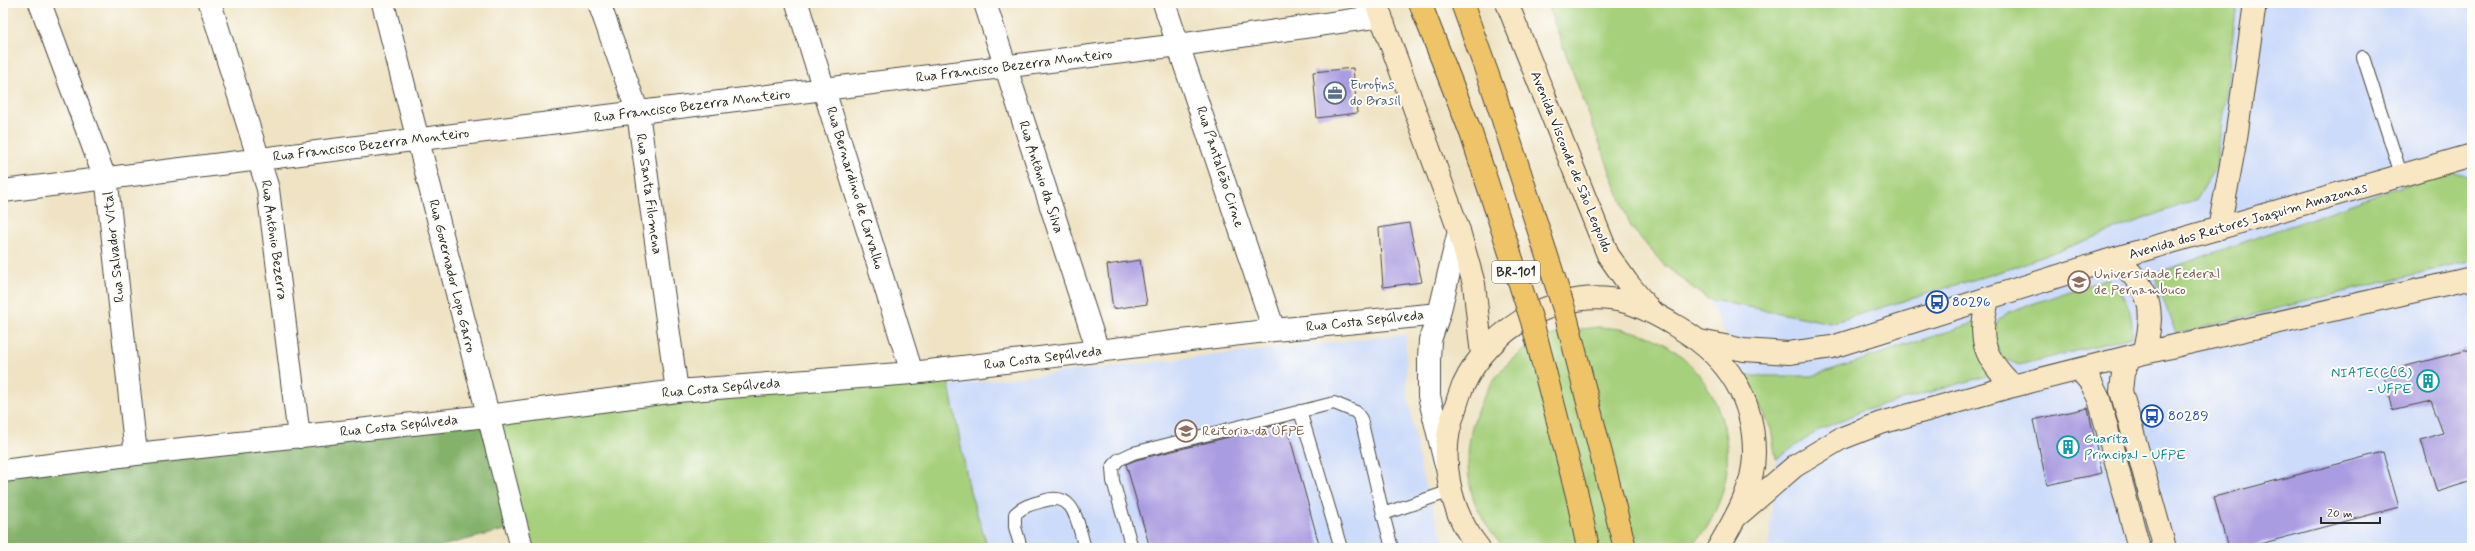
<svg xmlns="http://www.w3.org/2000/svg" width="2475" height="551" viewBox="0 0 2475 551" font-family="Mynerve,sans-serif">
<rect width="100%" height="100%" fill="#fdfcf7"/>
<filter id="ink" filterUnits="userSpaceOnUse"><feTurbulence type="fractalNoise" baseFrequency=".025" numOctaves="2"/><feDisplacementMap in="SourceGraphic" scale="8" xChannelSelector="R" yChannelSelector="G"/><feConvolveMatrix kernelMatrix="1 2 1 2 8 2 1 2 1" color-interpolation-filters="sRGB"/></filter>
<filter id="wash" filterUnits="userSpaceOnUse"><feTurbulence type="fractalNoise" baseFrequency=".012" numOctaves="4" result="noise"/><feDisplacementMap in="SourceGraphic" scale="16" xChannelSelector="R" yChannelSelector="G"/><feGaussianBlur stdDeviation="0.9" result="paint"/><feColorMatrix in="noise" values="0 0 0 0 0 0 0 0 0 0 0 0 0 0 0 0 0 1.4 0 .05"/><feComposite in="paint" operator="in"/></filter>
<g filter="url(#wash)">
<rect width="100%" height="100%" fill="#efe3c4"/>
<path fill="#cddbfa" d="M1547 3H2472V548H1767L1769 543 1776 459 1771 429 1708 299 1663 264 1631 227Z
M1406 334 1407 392 1421 471 1446 548H988L970 492 949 385Z"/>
<path fill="#a6d07b" stroke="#687e53" d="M1569 3H2237L2216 167 2197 199 2012 268 1831 323 1707 299 1663 264 1631 227 1549 9Z
M2445 171 2472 179V260L2176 334 2154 274Z
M2108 278C2127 299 2133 308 2132 337L2019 365 2002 358C1993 339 1989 327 2006 313Z
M1977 322 1994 374 1862 411 1819 430 1776 459 1771 429 1746 376H1812Z
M1598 327C1618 328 1639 331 1657 340 1718 370 1746 452 1714 513 1711 520 1707 529 1702 534 1698 539 1691 544 1686 548H1504C1490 532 1476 512 1471 490 1458 429 1488 362 1547 337 1563 331 1581 329 1598 327Z
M949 369V385L970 492 988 548H523L487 416Z"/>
<path fill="#84b26b" stroke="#586e4b" d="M487 416 517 527 433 548H3V472Z"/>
<g id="blocks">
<path fill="#aa9ce1" d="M1353 68 1357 113 1317 118 1313 72Z
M1409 223 1422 282 1383 287 1379 228Z
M1140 260 1147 304 1113 309 1107 265Z
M2472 349V481L2437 492 2421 440 2443 433 2431 401 2392 410 2383 372Z
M2088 408 2102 473 2047 485 2033 420Z
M1286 423 1320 548H1150L1126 464 1136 460Z
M2383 452 2399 507 2245 548H2228L2214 497Z"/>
</g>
</g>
<g filter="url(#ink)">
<use href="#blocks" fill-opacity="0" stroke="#484742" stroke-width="1"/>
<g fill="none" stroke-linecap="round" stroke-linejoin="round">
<g stroke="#484742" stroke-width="14">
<path id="lane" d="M2363 57 2402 177
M1300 411 1341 548
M1021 548 1015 527V514C1023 506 1032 504 1043 501 1076 490 1077 524 1085 548
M1132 548 1113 481 1112 468 1118 460 1133 453 1334 403 1356 412 1361 419 1383 514
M1392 548 1383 514 1451 491"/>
</g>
<g stroke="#484742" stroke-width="24">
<path id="street" d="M40 3 107 184 136 454
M210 3 268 189 299 437
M383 3 522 548
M599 3 638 113 677 391
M797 3 912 373
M985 3 1098 351
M1164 3 1274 330
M3 191 1179 45 1381 16
M1445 462 1429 396V360L1430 340 1439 314 1459 231
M3 471 136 454 487 416 677 391 912 373 1274 330 1439 314"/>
</g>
<g stroke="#484742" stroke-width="24">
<path id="secondary" d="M1376 3 1459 231 1474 284 1482 355
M1507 3 1608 255 1627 282 1650 310
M2219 229 2236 138 2255 3
M2116 258C2151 290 2156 308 2144 353
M1989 298C1976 337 1984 358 2013 386
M1700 341 1744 350 1789 353 1832 347 2116 258 2472 155
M2130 357 2123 373 2121 391 2165 548
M2080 370 2091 383 2099 399 2139 548
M1737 516 1795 466 1840 439 1881 423 2013 386 2144 353 2472 278
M1479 548C1449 511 1438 457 1454 412 1457 403 1459 394 1463 386 1490 326 1564 284 1629 303 1648 309 1664 319 1681 329 1727 357 1754 398 1754 453 1754 488 1735 519 1718 548"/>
</g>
<use href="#lane" stroke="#fff" stroke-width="12"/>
<use href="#street" stroke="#fff" stroke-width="22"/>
<use href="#secondary" stroke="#f9e7c3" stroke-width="22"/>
<g stroke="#484742" stroke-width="24" stroke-linecap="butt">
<path id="highway-bridge" d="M1420 3 1471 133 1532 321 1577 495 1588 548
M1462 3 1495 95 1565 312 1625 548"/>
</g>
<use href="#highway-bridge" stroke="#efc469" stroke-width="22"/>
</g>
</g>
<defs>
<g id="office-ring" transform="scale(1.15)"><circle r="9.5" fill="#fdfcf7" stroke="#5c6f8a" stroke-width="1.5"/><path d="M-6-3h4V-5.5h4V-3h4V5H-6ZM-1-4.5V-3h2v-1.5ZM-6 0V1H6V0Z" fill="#5c6f8a"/></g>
<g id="university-ring" transform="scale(1.15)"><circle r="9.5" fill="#fdfcf7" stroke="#8d6e63" stroke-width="1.5"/><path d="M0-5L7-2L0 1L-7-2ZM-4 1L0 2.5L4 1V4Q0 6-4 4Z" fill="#8d6e63"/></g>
<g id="bus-ring" transform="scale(1.15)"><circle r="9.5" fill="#fdfcf7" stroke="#1a4fb4" stroke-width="1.5"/><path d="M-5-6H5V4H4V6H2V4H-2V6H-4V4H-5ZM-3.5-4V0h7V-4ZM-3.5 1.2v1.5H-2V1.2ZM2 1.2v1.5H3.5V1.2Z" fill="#1a4fb4"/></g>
<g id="building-ring" transform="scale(1.15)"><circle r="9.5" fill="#fdfcf7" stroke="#0f9aa8" stroke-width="1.5"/><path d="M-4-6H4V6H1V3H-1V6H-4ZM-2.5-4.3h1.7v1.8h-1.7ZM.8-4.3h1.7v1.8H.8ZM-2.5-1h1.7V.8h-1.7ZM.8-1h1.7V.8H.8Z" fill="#0f9aa8"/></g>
</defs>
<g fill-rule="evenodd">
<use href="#office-ring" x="1335" y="93"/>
<use href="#university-ring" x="2079" y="282"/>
<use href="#bus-ring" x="1937" y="302"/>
<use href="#building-ring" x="2428" y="381"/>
<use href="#bus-ring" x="2152" y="416"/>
<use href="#university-ring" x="1186" y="431"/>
<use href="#building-ring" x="2068" y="447"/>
</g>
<g text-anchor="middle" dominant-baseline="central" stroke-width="4" stroke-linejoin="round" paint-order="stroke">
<rect fill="#fdfcf7" stroke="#6a6a68" stroke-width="1" x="1492" y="261" width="48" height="22" rx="3"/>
<g font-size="13" font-weight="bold" fill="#2b2b2b">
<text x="1516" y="272">BR-101</text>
</g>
<g font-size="14" fill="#2b2b2b" stroke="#fdfcf7">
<text transform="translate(1014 66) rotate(-7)">Rua Francisco Bezerra Monteiro</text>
<text transform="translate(692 106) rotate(-7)">Rua Francisco Bezerra Monteiro</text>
<text transform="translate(371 145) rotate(-7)">Rua Francisco Bezerra Monteiro</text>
<text transform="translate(1571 162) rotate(68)">Avenida Visconde de São Leopoldo</text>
<text transform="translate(1220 167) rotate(72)">Rua Pantaleão Cirne</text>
<text transform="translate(1041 177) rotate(72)">Rua Antônio da Silva</text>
<text transform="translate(855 188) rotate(73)">Rua Bernardino de Carvalho</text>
<text transform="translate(649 194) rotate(82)">Rua Santa Filomena</text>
<text transform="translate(2248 221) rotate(-16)">Avenida dos Reitores Joaquim Amazonas</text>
<text transform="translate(274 240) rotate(82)">Rua Antônio Bezerra</text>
<text transform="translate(114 247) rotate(-96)">Rua Salvador Vital</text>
<text transform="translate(452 276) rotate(76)">Rua Governador Lopo Garro</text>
<text transform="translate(1365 321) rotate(-6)">Rua Costa Sepúlveda</text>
<text transform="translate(1043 358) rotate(-7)">Rua Costa Sepúlveda</text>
<text transform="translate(721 388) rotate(-5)">Rua Costa Sepúlveda</text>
<text transform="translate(399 426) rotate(-6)">Rua Costa Sepúlveda</text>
</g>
<g font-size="14" fill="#4e5e75" stroke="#fdfcf7" text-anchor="start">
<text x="1350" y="85">Eurofins<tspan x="1350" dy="16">do Brasil</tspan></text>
</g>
<g font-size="14" fill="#785e54" stroke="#fdfcf7" text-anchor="start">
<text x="2094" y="274">Universidade Federal<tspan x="2094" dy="16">de Pernambuco</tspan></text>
<text x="1202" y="431">Reitoria da UFPE</text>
</g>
<g font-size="14" fill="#164399" stroke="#fdfcf7" text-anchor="start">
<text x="1952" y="302">80296</text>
<text x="2168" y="416">80289</text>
</g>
<g font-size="14" fill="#0d838f" stroke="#fdfcf7" text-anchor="end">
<text x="2412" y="373">NIATE(CCB)<tspan x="2412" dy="16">- UFPE</tspan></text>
<text x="2084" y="439" text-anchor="start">Guarita<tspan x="2084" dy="16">Principal - UFPE</tspan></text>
</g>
</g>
<rect width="2475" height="551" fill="none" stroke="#fdfcf7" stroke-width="16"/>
<path d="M2321 517v6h59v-6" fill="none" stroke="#2b2b2b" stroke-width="2"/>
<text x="2327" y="517" font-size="12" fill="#2b2b2b" stroke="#fdfcf7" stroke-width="3" paint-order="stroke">20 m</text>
</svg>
